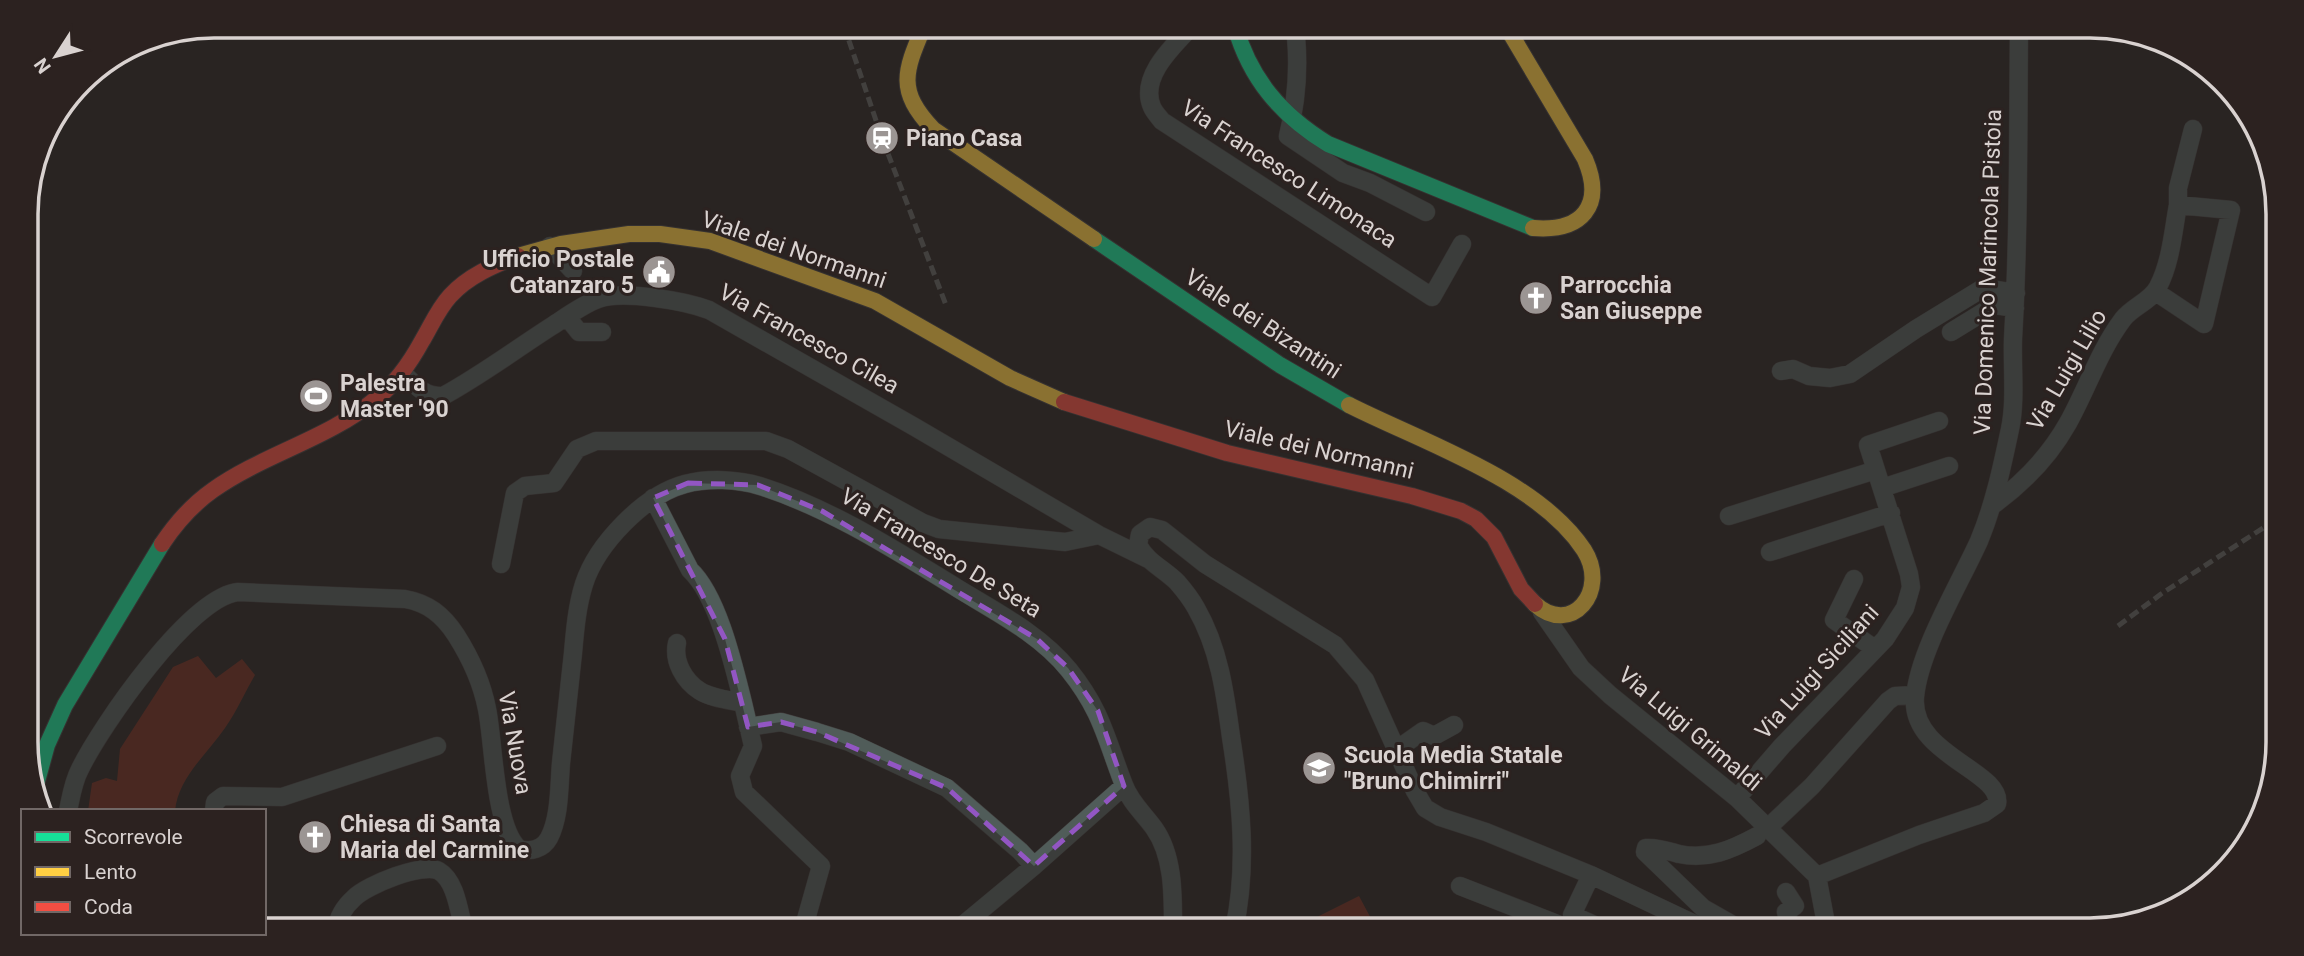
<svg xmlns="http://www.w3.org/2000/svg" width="2304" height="956" viewBox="0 0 2304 956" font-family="Roboto,sans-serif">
<rect width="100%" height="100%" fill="#292423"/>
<path fill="#6f2e20" d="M198 656 216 678 242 659 255 675C245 692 237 711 225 728 207 754 178 778 175 811H88L92 783 106 778 117 781 120 749 173 667Z
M1359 896 1374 924 1362 930H1313L1309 921Z"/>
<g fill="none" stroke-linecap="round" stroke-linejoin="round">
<g stroke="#444140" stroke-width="19">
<path id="street" d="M1192 26C1173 46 1139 77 1152 107 1154 112 1159 117 1162 121L1432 297 1462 244
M1304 26 1296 37C1299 70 1296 104 1288 136L1343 173 1370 183 1426 212
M2178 205V188L2193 129
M550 246 573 271
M567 317 579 332H602
M1951 332 1995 305 2015 308
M1781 371 1793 369 1809 376 1830 378 1850 374 1916 329 1983 288 2016 293
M403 373C415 385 424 397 443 396 480 376 516 349 552 326 566 317 582 305 598 299 623 290 685 301 709 310L913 426 1099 535 1148 559
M1882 488 1949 466
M653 498 690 570C718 596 734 667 743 703
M1993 505C2022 484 2050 455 2068 423 2087 389 2099 351 2123 319 2132 307 2151 301 2158 287 2171 262 2173 232 2178 205L2231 210 2204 324 2156 292
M1729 516 1876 470
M1770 552 1891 513
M501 564 515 493 525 486 554 483 577 449 596 441H766L788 449 923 523 939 529 1065 542 1099 535
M1854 579 1834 620 1875 649
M1542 612 1581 668 1610 695 1737 798 1817 876
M677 643C673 661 684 681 700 691 711 698 729 700 743 703L753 746 740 776 744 792 821 866 803 930
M748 727 781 722 817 732 849 742 947 788 1020 851 1034 866
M1396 750 1423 731 1434 736 1454 725
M1737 798 1782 746 1885 639 1905 608 1911 587 1909 574 1868 445 1939 421
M68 811C71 797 73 782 80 769 101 726 190 597 238 592L405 599C428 603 443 615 456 635 470 657 482 683 487 709 494 743 494 827 519 849 531 852 543 849 549 838 560 817 559 787 561 763 565 726 569 690 573 653 575 630 577 606 584 584 597 544 644 495 685 484 707 478 738 479 760 486 830 508 895 550 957 588 996 612 1040 634 1069 670 1102 711 1106 739 1124 785 1130 802 1144 814 1154 828 1174 856 1173 896 1173 930
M214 811 215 802 223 796 282 797 437 746
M1775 821 1812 786 1888 701 1895 696 1915 695
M1591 875 1572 915 1603 929
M1460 886 1570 929
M1786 892 1795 906 1786 912 1791 929
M1740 929 1703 908 1645 852 1646 848C1657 847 1668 851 1679 854 1708 860 1731 850 1757 836
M1827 929 1817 876 1919 835 1984 813 1997 804C2003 771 1910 755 1915 697 1919 651 1959 585 1979 541 1994 505 2002 467 2010 429 2016 401 2012 368 2013 339 2019 235 2018 130 2019 26
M336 930C338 917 345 906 354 898 367 885 423 862 439 871 456 881 459 912 464 930
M957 930 1034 866 1124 786
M1234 930C1248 866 1241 800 1231 737 1225 692 1219 648 1196 608 1191 599 1184 590 1177 582 1164 569 1147 562 1138 545L1140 534 1150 527 1162 530 1205 564 1335 645 1365 680 1415 791 1425 808 1440 817 1486 832 1591 875 1705 929"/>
</g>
<g stroke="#444140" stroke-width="18">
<path id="fast" d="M1235 26C1250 79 1281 115 1328 144L1533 228
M1094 239 1280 365 1349 405
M36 785 47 745 65 705 162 544"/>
</g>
<g stroke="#444140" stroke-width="18">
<path id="slow" d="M924 26C905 71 896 90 933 129L1094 239
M1506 26 1585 159C1605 206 1582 232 1533 228
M518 256 561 244 629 234H660L710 241 875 301 1010 378 1064 402
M1349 405C1422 442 1538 480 1584 550 1610 591 1571 637 1535 604"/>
</g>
<g stroke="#444140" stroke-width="18">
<path id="jam" d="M1064 402 1227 453 1412 496 1461 511 1476 519 1494 537 1521 589 1535 604
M162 544C176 523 193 504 213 490 264 454 328 439 376 399 395 384 410 363 422 341 431 326 438 309 450 296 468 276 494 265 518 256"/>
</g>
<use href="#street" stroke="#505c59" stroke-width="18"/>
<use href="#fast" stroke="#16e098" stroke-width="16"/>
<use href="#slow" stroke="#ffcf43" stroke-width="16"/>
<use href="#jam" stroke="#f24e42" stroke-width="16"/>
<path stroke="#5f6360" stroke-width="5" stroke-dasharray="10 5" stroke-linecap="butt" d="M844 26 882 138 946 305
M2118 626 2161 594 2277 519"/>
</g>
<path d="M0 0H2304V956H0ZM688 483 758 485 822 511 1037 639 1068 668 1098 711 1124 786 1034 866 947 788 817 732 781 722 748 727 725 639 653 498Z" fill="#292423" fill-opacity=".55" fill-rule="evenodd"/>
<path fill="none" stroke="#9256c3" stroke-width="5" stroke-dasharray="14 9" stroke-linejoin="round" d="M688 483 758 485 822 511 1037 639 1068 668 1098 711 1124 786 1034 866 947 788 817 732 781 722 748 727 725 639 653 498Z"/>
<defs>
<g id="station-disc" transform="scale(1.75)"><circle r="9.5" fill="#9b9593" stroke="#2c2220"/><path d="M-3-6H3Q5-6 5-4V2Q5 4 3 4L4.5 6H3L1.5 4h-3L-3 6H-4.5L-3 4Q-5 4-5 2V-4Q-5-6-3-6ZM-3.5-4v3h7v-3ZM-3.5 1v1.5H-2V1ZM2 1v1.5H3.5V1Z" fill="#fff"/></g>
<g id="civic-disc" transform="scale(1.75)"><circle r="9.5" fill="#9b9593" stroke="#2c2220"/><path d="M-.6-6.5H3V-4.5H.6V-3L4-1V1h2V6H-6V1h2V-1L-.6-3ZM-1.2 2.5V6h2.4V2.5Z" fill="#fff"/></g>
<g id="church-disc" transform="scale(1.75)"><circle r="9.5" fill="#9b9593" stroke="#2c2220"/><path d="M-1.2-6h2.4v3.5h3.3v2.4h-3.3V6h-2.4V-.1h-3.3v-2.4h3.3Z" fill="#fff"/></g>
<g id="stadium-disc" transform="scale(1.75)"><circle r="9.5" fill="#9b9593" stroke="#2c2220"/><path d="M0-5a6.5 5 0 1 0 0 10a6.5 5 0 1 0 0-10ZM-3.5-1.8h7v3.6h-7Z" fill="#fff"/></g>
<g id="school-disc" transform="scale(1.75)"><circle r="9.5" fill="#9b9593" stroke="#2c2220"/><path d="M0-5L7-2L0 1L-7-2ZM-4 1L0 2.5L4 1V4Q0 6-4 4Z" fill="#fff"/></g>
</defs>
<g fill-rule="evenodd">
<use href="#station-disc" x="882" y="138"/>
<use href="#civic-disc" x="659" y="272"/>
<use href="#church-disc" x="1536" y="298"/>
<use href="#stadium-disc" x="316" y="396"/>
<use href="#school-disc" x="1319" y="768"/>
<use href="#church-disc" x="315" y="837"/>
</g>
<g text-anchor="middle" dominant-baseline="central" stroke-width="6" stroke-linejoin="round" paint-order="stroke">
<g font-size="23" font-weight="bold" fill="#d9d2d0" stroke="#2c2220" text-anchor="start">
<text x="906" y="138">Piano Casa</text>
<text x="634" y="259" text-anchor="end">Ufficio Postale<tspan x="634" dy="26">Catanzaro 5</tspan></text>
<text x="1560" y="285">Parrocchia<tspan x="1560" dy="26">San Giuseppe</tspan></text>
<text x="340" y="383">Palestra<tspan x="340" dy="26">Master '90</tspan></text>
<text x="1344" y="755">Scuola Media Statale<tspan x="1344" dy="26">"Bruno Chimirri"</tspan></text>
<text x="340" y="824">Chiesa di Santa<tspan x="340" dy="26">Maria del Carmine</tspan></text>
</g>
<g font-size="23" fill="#d9d2d0" stroke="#2c2220">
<text transform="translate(1289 174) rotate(33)">Via Francesco Limonaca</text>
<text transform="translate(794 250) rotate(19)">Viale dei Normanni</text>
<text transform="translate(1988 272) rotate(-88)">Via Domenico Marincola Pistoia</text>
<text transform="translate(1263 324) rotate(33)">Viale dei Bizantini</text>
<text transform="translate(809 339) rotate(29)">Via Francesco Cilea</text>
<text transform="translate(2067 370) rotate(-60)">Via Luigi Lilio</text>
<text transform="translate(1319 450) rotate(13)">Viale dei Normanni</text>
<text transform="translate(941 553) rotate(31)">Via Francesco De Seta</text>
<text transform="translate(1817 672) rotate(-48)">Via Luigi Siciliani</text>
<text transform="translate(1690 729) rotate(40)">Via Luigi Grimaldi</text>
<text transform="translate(515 743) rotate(80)">Via Nuova</text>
</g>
</g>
<path d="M0 0H2304V956H0ZM214 38H2090A176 176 0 0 1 2266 214V742A176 176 0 0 1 2090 918H214A176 176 0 0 1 38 742V214A176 176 0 0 1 214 38Z" fill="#2c2220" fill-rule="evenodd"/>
<path fill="none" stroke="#d9d2d0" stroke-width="3.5" d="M214 38H2090A176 176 0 0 1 2266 214V742A176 176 0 0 1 2090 918H214A176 176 0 0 1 38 742V214A176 176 0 0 1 214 38Z"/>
<rect x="21" y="809" width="245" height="126" fill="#2c2220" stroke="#716866" stroke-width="2"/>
<rect x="35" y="832" width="35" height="10" fill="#16e098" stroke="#716866" stroke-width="2"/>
<text x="84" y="844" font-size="21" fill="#d9d2d0">Scorrevole</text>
<rect x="35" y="867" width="35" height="10" fill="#ffcf43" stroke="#716866" stroke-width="2"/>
<text x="84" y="879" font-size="21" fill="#d9d2d0">Lento</text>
<rect x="35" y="902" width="35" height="10" fill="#f24e42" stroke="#716866" stroke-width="2"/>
<text x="84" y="914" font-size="21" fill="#d9d2d0">Coda</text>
<g transform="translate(56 56) rotate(234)" stroke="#2c2220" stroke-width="5" paint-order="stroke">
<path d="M0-5L12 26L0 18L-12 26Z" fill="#d9d2d0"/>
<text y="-10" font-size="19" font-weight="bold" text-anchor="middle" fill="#d9d2d0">N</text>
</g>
</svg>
